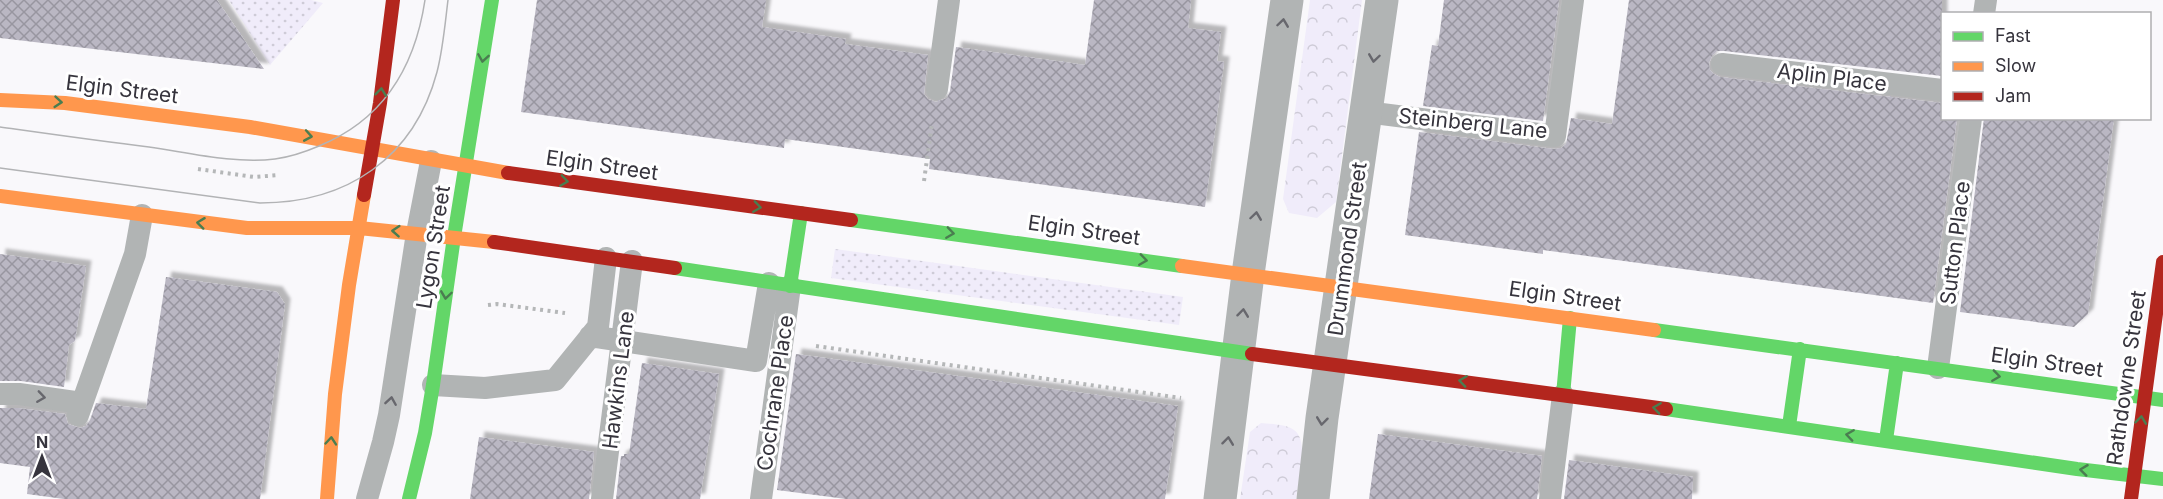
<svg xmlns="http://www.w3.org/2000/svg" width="2163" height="499" viewBox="0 0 2163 499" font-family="Inter,sans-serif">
<defs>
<pattern id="grass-dots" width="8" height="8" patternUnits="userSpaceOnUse" patternTransform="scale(1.5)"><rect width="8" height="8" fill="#f0ecfa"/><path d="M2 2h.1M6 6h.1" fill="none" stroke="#cecbd7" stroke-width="1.8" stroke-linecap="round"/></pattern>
<pattern id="park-crowns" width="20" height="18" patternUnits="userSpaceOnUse" patternTransform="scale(1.5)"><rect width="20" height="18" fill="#f0ecfa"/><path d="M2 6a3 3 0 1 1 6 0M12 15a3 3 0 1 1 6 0" fill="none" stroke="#cecbd7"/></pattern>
<pattern id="building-cross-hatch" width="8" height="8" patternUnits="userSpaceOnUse" patternTransform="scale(1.5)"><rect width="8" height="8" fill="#bab7c3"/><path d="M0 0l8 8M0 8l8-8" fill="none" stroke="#9896a0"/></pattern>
<filter id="shadow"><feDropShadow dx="5.5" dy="-5.5" stdDeviation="1.5" flood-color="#0004"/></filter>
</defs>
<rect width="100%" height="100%" fill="#f9f8fb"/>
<path fill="url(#grass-dots)" d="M229 0H311L323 3 270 65Z
M835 249 1183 297 1179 325 831 278Z"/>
<path fill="url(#park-crowns)" d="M1310 0H1362L1336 202 1317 218 1289 213 1283 199Z
M1261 423C1271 424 1286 424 1294 430 1310 441 1298 482 1296 499H1240L1250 432Z"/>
<path fill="url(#building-cross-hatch)" filter="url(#shadow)" d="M0 0H217L264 69 0 38Z
M537 0H766L762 27 846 39 845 44 928 55 924 94 928 99 936 102 947 98 950 91 956 47 1085 65 1094 0H1191L1188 28 1221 32 1217 61 1224 62 1205 207 929 169 930 159 785 139 784 148 521 112Z
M1444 0H1559L1543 121 1423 106 1432 45 1438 46Z
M1629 0H1942V76L1724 51H1717L1712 56 1709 63 1710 70 1714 74 1720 77 1942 103V118H1957L1933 303 1543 250V254L1405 235 1419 132 1554 149 1561 148 1566 144 1571 118 1612 124Z
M1984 118H2114L2088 314 2074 327 1960 312Z
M0 254 86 266 75 341 69 345 64 387 21 381H0Z
M166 277 277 292 285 304 260 499H64L27 494 30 467 0 463V408H18L65 414 68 424 80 428 86 426 90 420 96 403 146 409Z
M796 354 1178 406 1165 499H846L777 490Z
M642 363 719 374 700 499H616L621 456H624V454H629Z
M1378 434 1542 456 1537 499H1369Z
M479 437 594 452 589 499H470Z
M1569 460 1693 477 1692 499H1564Z"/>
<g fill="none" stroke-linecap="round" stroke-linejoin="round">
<path stroke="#b5b7b8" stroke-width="4" stroke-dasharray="3 4.5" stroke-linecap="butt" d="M198 169 254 177 279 175
M924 181 932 123
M488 305 497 304 565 313
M816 346 1181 398"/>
<path stroke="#b1b4b4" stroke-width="22" d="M1984 14 1986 0
M1722 64 1942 90
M937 89 949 0
M1366 112 1555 136 1573 0
M590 336 756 361 769 283
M1938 368 1971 118
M433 385 485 388 555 380 598 327 606 258
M0 394H19L82 403
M78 415 135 254 142 215
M367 499 383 442 389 415 417 233 431 161
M602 499 632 261
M761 499 790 286
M1550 499 1563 395"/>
<path stroke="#b1b4b4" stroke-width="33" d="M1220 499 1248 274 1287 0
M1313 499 1322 418 1382 0"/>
<path stroke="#63d668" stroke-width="14" d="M851 220 1182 266
M675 268 1252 354
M790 286 801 213
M1654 330 2163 400
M1563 395 1570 318
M1666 409 2077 469 2163 479
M1789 426 1800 349
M1886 440 1897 363
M409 499 425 433 433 385 454 237 492 0"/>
<path stroke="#ff974d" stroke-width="14" d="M0 100 65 103 250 127 508 173
M0 196 247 228H359L494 242
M1182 266 1654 330
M327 499 335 394 349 285 364 195"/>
<path stroke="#b3261e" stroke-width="14" d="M508 173 851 220
M364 195 380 103 393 0
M494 242 675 268
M1252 354 1666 409
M2131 499 2163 262"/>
<path stroke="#b2b3b5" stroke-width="1.5" d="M0 127C50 134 99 141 149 147 190 153 234 164 275 159 290 157 305 152 319 146 383 120 415 67 425 0
M0 168 260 203C347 203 414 158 437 72 443 49 445 24 448 0"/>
</g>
<defs><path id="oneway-chevron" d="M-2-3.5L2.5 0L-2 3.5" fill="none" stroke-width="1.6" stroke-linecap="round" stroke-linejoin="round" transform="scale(1.5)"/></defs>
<g stroke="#67676d">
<use href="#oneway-chevron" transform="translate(1283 23) rotate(-82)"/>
<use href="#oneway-chevron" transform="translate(1374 58) rotate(98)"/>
<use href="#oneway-chevron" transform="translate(1256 216) rotate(-82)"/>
<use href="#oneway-chevron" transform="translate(1243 313) rotate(-83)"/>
<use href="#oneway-chevron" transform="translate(41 397) rotate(8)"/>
<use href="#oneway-chevron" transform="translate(391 401) rotate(-81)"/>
<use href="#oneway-chevron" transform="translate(1322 421) rotate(97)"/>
<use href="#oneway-chevron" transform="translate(1228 441) rotate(-83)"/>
</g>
<g stroke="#4a7d50">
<use href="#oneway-chevron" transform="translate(483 58) rotate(99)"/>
<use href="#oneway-chevron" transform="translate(381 92) rotate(-83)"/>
<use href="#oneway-chevron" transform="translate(58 102) rotate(5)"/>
<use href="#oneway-chevron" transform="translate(308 136) rotate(10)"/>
<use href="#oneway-chevron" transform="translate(564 181) rotate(8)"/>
<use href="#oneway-chevron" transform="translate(757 207) rotate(8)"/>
<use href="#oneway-chevron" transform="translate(201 223) rotate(-173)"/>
<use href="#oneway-chevron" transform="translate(396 231) rotate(-176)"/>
<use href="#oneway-chevron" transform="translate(950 233) rotate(8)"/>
<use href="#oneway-chevron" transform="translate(1143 260) rotate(8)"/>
<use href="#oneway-chevron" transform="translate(446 295) rotate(98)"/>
<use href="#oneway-chevron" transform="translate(1996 376) rotate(8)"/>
<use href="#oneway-chevron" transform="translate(1463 381) rotate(-172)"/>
<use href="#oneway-chevron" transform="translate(1657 408) rotate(-172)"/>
<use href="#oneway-chevron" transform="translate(2141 420) rotate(-83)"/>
<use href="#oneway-chevron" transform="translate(1850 435) rotate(-172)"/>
<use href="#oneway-chevron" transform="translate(331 441) rotate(-85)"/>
<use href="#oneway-chevron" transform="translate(2084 470) rotate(-173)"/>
</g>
<g text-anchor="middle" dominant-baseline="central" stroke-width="6" stroke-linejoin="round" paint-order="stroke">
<g font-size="21" fill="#36343d" stroke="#fff">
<text transform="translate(1832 77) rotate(7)">Aplin Place</text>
<text transform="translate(122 89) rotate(7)">Elgin Street</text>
<text transform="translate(1473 123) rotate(6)">Steinberg Lane</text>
<text transform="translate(602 165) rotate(8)">Elgin Street</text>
<text transform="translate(1084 230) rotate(8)">Elgin Street</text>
<text transform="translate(1955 243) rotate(-83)">Sutton Place</text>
<text transform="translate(433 247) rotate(-81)">Lygon Street</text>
<text transform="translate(1347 249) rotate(-82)">Drummond Street</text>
<text transform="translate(1565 296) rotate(8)">Elgin Street</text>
<text transform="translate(2047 362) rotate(8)">Elgin Street</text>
<text transform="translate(2126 378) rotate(-82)">Rathdowne Street</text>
<text transform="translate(618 380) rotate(-83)">Hawkins Lane</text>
<text transform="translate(775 393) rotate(-82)">Cochrane Place</text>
</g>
</g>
<rect x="1941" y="12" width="210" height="108" fill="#ffffff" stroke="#afaeb1" stroke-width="1.5"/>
<rect x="1953" y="32" width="30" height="9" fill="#63d668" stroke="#afaeb1" stroke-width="1.5"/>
<text x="1995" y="42" font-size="18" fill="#36343d">Fast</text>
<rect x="1953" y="62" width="30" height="9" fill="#ff974d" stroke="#afaeb1" stroke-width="1.5"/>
<text x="1995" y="72" font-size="18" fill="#36343d">Slow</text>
<rect x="1953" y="92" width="30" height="9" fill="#b3261e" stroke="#afaeb1" stroke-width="1.5"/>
<text x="1995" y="102" font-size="18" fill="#36343d">Jam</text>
<g transform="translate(42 457)" stroke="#ffffff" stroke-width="4.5" paint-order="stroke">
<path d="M0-4.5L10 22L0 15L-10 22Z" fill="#36343d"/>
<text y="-9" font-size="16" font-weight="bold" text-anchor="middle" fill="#36343d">N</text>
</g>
</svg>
